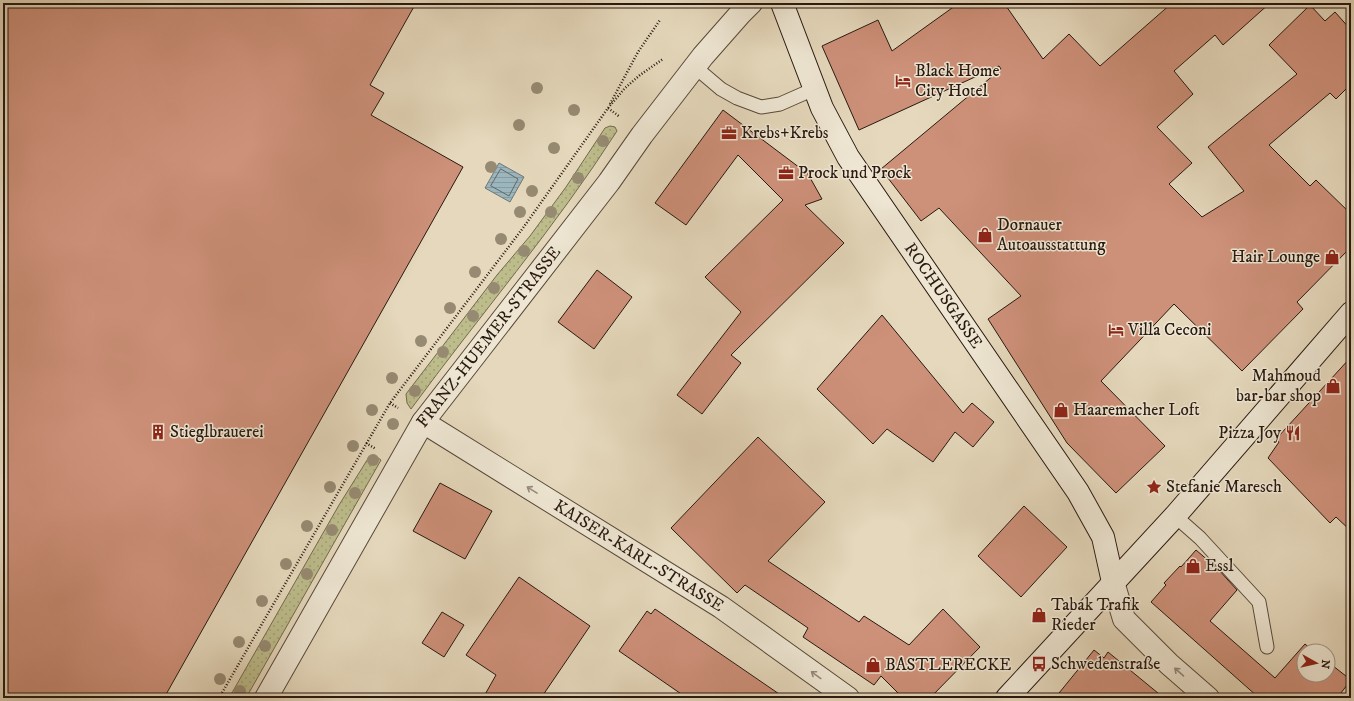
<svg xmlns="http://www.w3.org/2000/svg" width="1354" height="701" viewBox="0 0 1354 701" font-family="'IM FELL DW Pica',serif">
<defs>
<pattern id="grass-dots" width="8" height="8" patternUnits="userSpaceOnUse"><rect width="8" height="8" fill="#bdbc8b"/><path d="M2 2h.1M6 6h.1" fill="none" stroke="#a2a177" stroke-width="1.8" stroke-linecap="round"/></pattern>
<pattern id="water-rules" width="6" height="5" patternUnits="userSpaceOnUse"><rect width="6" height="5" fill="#9cb6bd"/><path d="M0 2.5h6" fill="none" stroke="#869ca1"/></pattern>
</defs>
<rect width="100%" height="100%" fill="#e5d8bc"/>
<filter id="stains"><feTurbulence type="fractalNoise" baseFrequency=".005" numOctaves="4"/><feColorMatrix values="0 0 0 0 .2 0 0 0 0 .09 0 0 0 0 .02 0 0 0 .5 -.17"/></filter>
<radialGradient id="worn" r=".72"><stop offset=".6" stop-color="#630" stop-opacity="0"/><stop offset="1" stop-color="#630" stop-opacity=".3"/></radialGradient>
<path fill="url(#grass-dots)" stroke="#726a4e" d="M610 126 615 127 617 131C555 228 479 316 411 409L407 403 406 394 497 275 530 236 566 187 605 128Z
M374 455 381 460 246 698H229L339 505 369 457Z"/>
<path fill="url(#water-rules)" stroke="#6e7778" d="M499 163 524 177 510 202 485 188Z"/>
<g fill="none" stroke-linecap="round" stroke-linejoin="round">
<path stroke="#626866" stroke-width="1" d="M501 169 518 179 509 196 491 186Z"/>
</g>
<path fill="#cd9079" stroke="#281910" d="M3 3H416L370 85 384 93 371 115 463 167 164 698H3Z
M959 3H1004L1043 59 1069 34 1100 66 1172 3H1270L1223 45 1215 35 1174 71 1193 94 1157 127 1192 163 1169 184 1202 217 1244 191 1208 147 1297 74 1269 45 1310 5 1325 21 1335 12 1351 30V84L1336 99 1330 93 1269 145 1310 186 1316 180 1351 214V247L1297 302 1303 309 1242 371 1174 304 1139 341 1101 381 1165 446 1116 493 1067 443 988 319 1021 296 939 208 921 221 881 169 1001 69 999 66 859 130 822 46 878 20 892 51Z
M723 110 808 174 822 199 805 205 844 243 731 355 741 363 702 414 677 395 741 312 705 277 783 200 738 155 686 225 655 203Z
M597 270 632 297 594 349 558 322Z
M882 315 963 413 972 403 994 422 973 447 955 432 933 462 887 429 873 444 817 389Z
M1351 357V531L1336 517 1330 523 1268 458 1279 442 1276 439Z
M758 437 825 502 768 561 859 622 864 616 909 645 943 609 980 647 930 698H903L881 676 874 685 803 637 808 628 745 585 737 593 671 528Z
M440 483 492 511 465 559 413 531Z
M1024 506 1067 547 1021 597 978 556Z
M1196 550 1218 569 1237 590 1210 621 1275 678 1305 644 1313 651H1304V675H1328V662L1351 680 1337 698H1258V697L1151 602 1166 585 1164 583 1180 566 1181 567Z
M519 577 590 626 541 698H483L496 675 466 655Z
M655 609 785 698H687L619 651 647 611 651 614Z
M442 612 464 625 444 657 422 643Z
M1094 650 1104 658 1108 652 1164 698H1055Z"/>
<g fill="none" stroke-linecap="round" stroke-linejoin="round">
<g stroke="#57493b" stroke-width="15">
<path id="lane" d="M695 67 721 89 737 98 761 107 780 104 814 89
M1175 516 1200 538 1259 602 1267 647"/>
</g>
<g stroke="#57493b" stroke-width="24">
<g id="street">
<path id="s1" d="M423 422 721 607 848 698"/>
<path d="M1113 582 1124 619 1169 664 1208 698"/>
<path id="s2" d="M266 698 423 422 609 182 642 135 703 56 740 14 751 3"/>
</g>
</g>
<g stroke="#281910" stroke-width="24">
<g id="secondary">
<path id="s3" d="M782 3 822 108 848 157 1078 492 1103 537 1113 582"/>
<path d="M1007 698 1175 516 1351 313"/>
</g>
</g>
<path stroke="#281910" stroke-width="2.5" stroke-dasharray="1 2" stroke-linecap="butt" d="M610 104 638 52 660 20
M608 108 625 88 640 75 663 59
M390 403 398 408
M366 443 376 449
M219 698 390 403 523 228 608 108 620 117"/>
<use href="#lane" stroke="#eee6d3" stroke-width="13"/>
<use href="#street" stroke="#eee6d3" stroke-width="22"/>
<use href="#secondary" stroke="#eee6d3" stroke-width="22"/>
</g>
<g fill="#968a72">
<circle cx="537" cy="88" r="6"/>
<circle cx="574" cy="110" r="6"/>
<circle cx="519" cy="125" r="6"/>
<circle cx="603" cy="141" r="6"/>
<circle cx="554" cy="148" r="6"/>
<circle cx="491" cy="167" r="6"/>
<circle cx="578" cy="178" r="6"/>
<circle cx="532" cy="191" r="6"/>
<circle cx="520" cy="212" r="6"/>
<circle cx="551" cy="212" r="6"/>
<circle cx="501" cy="239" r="6"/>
<circle cx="524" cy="251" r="6"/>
<circle cx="475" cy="272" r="6"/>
<circle cx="494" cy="288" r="6"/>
<circle cx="450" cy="308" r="6"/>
<circle cx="473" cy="316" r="6"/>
<circle cx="421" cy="341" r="6"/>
<circle cx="443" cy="352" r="6"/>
<circle cx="392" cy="378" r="6"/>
<circle cx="415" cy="391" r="6"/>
<circle cx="372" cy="410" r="6"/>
<circle cx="393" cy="424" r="6"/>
<circle cx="353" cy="446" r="6"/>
<circle cx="373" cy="460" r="6"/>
<circle cx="330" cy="487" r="6"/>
<circle cx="355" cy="493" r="6"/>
<circle cx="307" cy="526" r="6"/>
<circle cx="332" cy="530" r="6"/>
<circle cx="286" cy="564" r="6"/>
<circle cx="307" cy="574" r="6"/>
<circle cx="262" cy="601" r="6"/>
<circle cx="239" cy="642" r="6"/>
<circle cx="265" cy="646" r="6"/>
<circle cx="220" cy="679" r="6"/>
<circle cx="240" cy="691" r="6"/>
</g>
<defs><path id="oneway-shaft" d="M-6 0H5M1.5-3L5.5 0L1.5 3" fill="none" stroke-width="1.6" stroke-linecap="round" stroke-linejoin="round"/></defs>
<g stroke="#958a7b">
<use href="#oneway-shaft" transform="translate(532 490) rotate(-148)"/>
<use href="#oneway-shaft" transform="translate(1179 672) rotate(-139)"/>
<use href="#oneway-shaft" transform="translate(816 675) rotate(-144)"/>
</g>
<defs>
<g id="hotel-bare" transform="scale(1.2)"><path d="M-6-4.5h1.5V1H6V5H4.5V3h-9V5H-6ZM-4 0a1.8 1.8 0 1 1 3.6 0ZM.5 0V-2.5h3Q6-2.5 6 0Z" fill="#8f2418" stroke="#eee6d3" stroke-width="2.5" paint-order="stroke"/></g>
<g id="office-bare" transform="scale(1.2)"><path d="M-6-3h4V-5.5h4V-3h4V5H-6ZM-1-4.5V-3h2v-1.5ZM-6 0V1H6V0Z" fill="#8f2418" stroke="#eee6d3" stroke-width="2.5" paint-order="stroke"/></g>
<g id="shop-bare" transform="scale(1.2)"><path d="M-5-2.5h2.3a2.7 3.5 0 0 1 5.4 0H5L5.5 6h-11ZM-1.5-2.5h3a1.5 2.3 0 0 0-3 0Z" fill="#8f2418" stroke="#eee6d3" stroke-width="2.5" paint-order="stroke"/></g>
<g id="building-bare" transform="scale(1.2)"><path d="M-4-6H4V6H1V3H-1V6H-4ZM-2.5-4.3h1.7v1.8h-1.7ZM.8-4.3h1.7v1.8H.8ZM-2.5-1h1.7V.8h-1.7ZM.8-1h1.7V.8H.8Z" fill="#8f2418" stroke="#eee6d3" stroke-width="2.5" paint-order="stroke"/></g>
<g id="restaurant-bare" transform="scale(1.2)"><path d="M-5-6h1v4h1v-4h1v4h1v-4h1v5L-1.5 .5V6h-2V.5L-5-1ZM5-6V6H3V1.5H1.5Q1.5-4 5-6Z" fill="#8f2418" stroke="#eee6d3" stroke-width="2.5" paint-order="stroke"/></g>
<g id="sight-bare" transform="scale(1.2)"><path d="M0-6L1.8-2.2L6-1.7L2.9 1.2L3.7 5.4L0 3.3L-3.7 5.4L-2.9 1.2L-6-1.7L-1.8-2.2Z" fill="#8f2418" stroke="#eee6d3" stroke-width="2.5" paint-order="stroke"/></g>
<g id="bus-bare" transform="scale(1.2)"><path d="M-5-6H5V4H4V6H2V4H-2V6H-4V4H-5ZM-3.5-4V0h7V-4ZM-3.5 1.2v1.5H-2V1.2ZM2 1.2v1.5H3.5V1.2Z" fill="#8f2418" stroke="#eee6d3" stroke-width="2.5" paint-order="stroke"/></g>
</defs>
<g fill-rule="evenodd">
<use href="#hotel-bare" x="903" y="81"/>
<use href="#office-bare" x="729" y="133"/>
<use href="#office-bare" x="786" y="173"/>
<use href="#shop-bare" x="985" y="235"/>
<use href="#shop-bare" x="1332" y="257"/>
<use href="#hotel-bare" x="1116" y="330"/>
<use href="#shop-bare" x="1333" y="386"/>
<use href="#shop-bare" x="1061" y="410"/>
<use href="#building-bare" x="158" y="432"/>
<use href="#restaurant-bare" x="1293" y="433"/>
<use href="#sight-bare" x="1154" y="487"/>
<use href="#shop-bare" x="1193" y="566"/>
<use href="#shop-bare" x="1039" y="615"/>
<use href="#bus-bare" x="1039" y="664"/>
<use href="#shop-bare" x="873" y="665"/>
</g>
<g text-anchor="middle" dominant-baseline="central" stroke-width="3" stroke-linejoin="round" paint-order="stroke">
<g font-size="17" fill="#281910" stroke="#eee6d3" text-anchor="start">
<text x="915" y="71">Black Home<tspan x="915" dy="20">City Hotel</tspan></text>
<text x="741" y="133">Krebs+Krebs</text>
<text x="798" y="173">Prock und Prock</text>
<text x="997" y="225">Dornauer<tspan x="997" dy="20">Autoausstattung</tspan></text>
<text x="1320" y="257" text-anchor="end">Hair Lounge</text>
<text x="1128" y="330">Villa Ceconi</text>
<text x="1321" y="376" text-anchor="end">Mahmoud<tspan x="1321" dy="20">bar-bar shop</tspan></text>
<text x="1073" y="410">Haaremacher Loft</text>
<text x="170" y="432">Stieglbrauerei</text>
<text x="1281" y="433" text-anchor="end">Pizza Joy</text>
<text x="1166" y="487">Stefanie Maresch</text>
<text x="1205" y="566">Essl</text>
<text x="1051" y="605">Tabak Trafik<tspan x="1051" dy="20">Rieder</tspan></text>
<text x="1051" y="664">Schwedenstraße</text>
<text x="885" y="665">BASTLERECKE</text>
</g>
<g font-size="17" fill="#281910" stroke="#eee6d3">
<text stroke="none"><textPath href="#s3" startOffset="336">ROCHUSGASSE</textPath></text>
<text stroke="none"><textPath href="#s2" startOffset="425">FRANZ-HUEMER-STRASSE</textPath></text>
<text stroke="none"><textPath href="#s1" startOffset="254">KAISER-KARL-STRASSE</textPath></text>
</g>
</g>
<rect width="1354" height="701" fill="none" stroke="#e5d8bc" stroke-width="16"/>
<rect x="4" y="4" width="1346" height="693" fill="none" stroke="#281910" stroke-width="2"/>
<rect x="8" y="8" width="1338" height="685" fill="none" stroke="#281910"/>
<g transform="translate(1316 663) rotate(98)"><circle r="19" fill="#eee6d3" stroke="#9f9485"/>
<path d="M0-3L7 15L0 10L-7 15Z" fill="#8f2418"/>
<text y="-6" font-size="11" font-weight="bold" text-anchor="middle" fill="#281910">N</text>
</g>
<rect width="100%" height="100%" filter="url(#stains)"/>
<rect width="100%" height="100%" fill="url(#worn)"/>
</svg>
